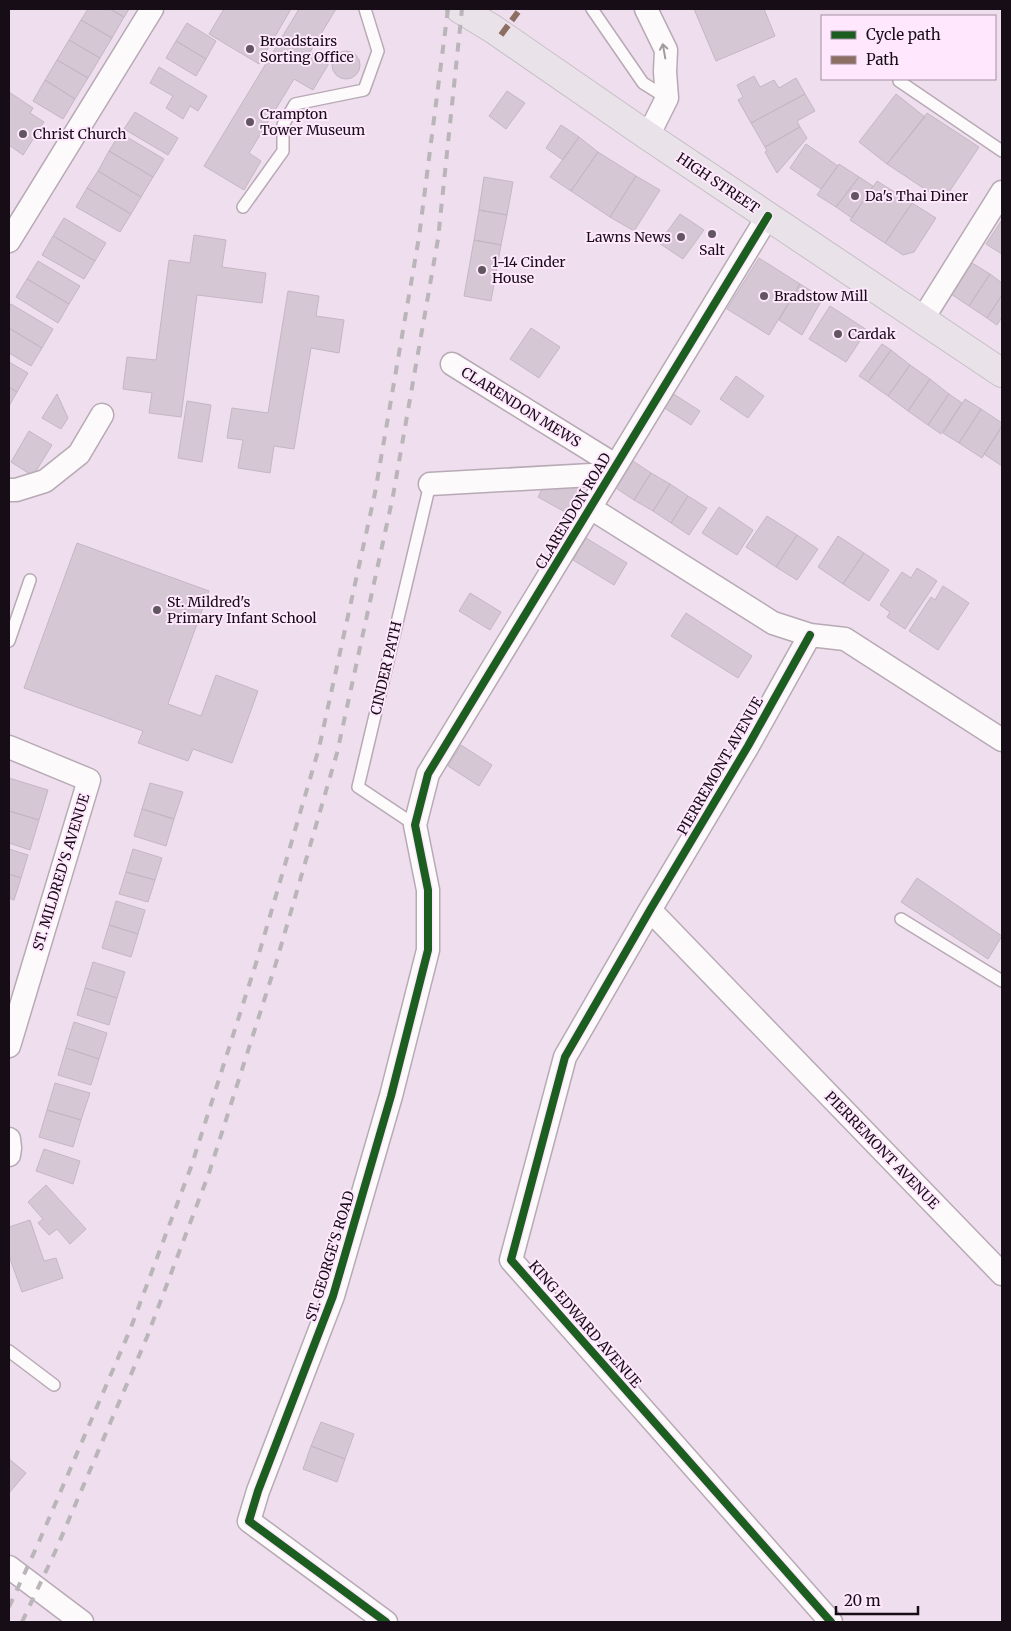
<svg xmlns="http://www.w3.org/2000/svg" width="1011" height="1631" viewBox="0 0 1011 1631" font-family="Merriweather,serif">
<rect width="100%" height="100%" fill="#efdeed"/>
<path fill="#d5c8d4" stroke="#c4b7c3" d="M88 9H110L124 17 112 38 81 20Z
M110 9H129L124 17Z
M224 9H291L259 64 209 34Z
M299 9H336L310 52 329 63 313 90 294 79 249 153 261 161 244 190 204 166Z
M694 9H764L775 36 716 61Z
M81 20 112 38 100 58 69 40Z
M187 23 216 41 206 59 176 41Z
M69 40 100 58 88 78 57 60Z
M176 41 206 59 196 76 166 58Z
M332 65a14 14 0 1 1 28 0a14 14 0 1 1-28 0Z
M57 60 88 78 75 99 45 80Z
M159 67 207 96 198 111 190 106 183 119 166 108 173 96 150 83Z
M754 76 760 87 774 80 779 88 796 78 805 94 751 123 738 100 743 97 737 85Z
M45 80 75 99 63 119 33 101Z
M507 91 525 103 506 129 489 116Z
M9 92 33 108 30 113 44 122 23 155 9 145Z
M805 94 815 111 797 121 800 127 765 147 751 123Z
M896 94 925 117 887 164 859 142Z
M135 112 178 138 168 155 124 129Z
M927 113 979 147 943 201 887 164Z
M561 125 579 137 563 160 546 148Z
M800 127 807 138 777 173 765 152 767 151 765 147Z
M120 133 164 159 153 177 109 151Z
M579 137 598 152 571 191 550 177Z
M806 144 838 166 821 189 790 168Z
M109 151 153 177 141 197 98 171Z
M598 152 636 176 610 217 571 191Z
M839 164 859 177 836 207 817 195Z
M98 171 141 197 131 214 87 188Z
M636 176 660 190 634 231 610 217Z
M484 177 513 182 507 215 479 210Z
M859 177 873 186 852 218 836 207Z
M877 181 912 203 885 243 850 220Z
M87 188 131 214 120 232 76 207Z
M912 203 936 218 914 252 903 255 885 243Z
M479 210 507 215 501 245 474 240Z
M680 214 704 230 683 259 659 243Z
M64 218 106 243 95 261 53 236Z
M1002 220V254L986 244Z
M194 235 226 240 222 267 266 273 262 303 197 295 181 417 149 413 152 393 123 389 127 357 156 360 169 260 190 263Z
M53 236 95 261 84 279 42 255Z
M474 240 501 245 491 301 464 296Z
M759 258 800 284 769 335 727 309Z
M38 261 80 286 69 304 27 279Z
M972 263 990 274 969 306 951 294Z
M990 274 1002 283V295L987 318 969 306Z
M27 279 69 304 58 323 16 297Z
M800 284 823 298 802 335 779 320Z
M288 291 319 296 316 316 344 320 339 353 311 348 294 449 274 446 270 473 238 468 243 440 227 438 232 408 268 413Z
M1002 295V317L997 325 987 318Z
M11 304 53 329 42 348 9 328V308Z
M830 306 867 330 846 362 809 339Z
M9 328 42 348 31 366 9 353Z
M531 328 560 347 539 378 510 359Z
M882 344 891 350 868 382 859 376Z
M891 350 910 365 888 396 868 382Z
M9 362 28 373 17 392 9 387Z
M910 365 930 379 908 411 888 396Z
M736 376 764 396 748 418 720 399Z
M930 379 949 394 928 425 908 411Z
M9 387 17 392 9 406Z
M672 393 700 411 691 425 663 407Z
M57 394 68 418 61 429 42 418Z
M949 394 962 403 941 434 928 425Z
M965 399 981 409 959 443 943 433Z
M187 401 211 405 202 462 178 458Z
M981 409 1002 423V426L982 458 959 443Z
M1002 426V466L984 454Z
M29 431 52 445 33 476 11 462Z
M633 461 651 473 634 500 616 488Z
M651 473 670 484 653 511 634 500Z
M577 484 581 488 565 512 538 497 544 485Z
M670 484 688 496 671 523 653 511Z
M688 496 707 508 689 535 671 523Z
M719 507 753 530 737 555 702 533Z
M767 516 797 535 776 567 746 547Z
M797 535 818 549 797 580 776 567Z
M838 536 864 553 843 584 818 567Z
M586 538 627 563 614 585 573 560Z
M77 543 209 591 168 704 201 716 216 675 258 691 232 763 193 749 188 761 138 743 143 731 24 688Z
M864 553 889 570 869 601 843 584Z
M917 568 937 581 905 629 887 617 890 612 880 605 902 572 911 578Z
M943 586 969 603 938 650 909 631 931 597 935 600Z
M470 593 501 612 490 630 459 611Z
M686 613 752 656 738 678 671 636Z
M461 745 492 765 479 786 448 766Z
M9 778 48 790 39 820 9 811Z
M150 783 183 792 174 819 142 809Z
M142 809 174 819 166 846 134 836Z
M9 811 39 820 30 850 9 843Z
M9 849 28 855 21 878 9 874Z
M133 849 162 858 155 880 126 872Z
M126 872 155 880 148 902 119 894Z
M9 874 21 878 14 900 9 898Z
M917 878 1002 936 988 959 901 902Z
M116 901 145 910 138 934 109 925Z
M109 925 138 934 131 957 102 948Z
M93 962 125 972 117 998 85 988Z
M85 988 117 998 109 1025 77 1015Z
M74 1022 107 1033 99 1059 66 1048Z
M66 1048 99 1059 91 1085 58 1075Z
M55 1083 90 1093 81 1120 47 1110Z
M47 1110 81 1120 73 1147 39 1137Z
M44 1149 80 1161 73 1184 36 1171Z
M46 1185 86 1229 70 1244 57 1229 49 1235 38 1223 43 1219 28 1202Z
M30 1220 44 1261 56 1258 63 1278 22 1292 9 1256V1227Z
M321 1422 354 1434 345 1459 311 1446Z
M311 1446 345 1459 337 1482 303 1469Z
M9 1459 26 1473 9 1493Z"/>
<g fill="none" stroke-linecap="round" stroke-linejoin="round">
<g stroke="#b7aab5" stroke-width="14">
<path id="lane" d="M592 9 643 83 667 98
M899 81 1002 151
M243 207 283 151V125L295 104 364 90 378 51 365 9
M9 641 30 580
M415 825 358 787 430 484
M901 919 1002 981
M9 1351 54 1385"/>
</g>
<g stroke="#b7aab5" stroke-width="25">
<path id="street" d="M646 9 666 50 665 72 667 98 648 136
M9 241 152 9
M922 320 1002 192
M452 364 615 465
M430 484 609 474
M9 490H16L45 481 79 454 102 415
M589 507 773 623 810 635 845 639 1002 740
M810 635 748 746 650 910 565 1057 511 1260 831 1622
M9 747 89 780 9 1046
M650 910 1002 1274
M9 1139 10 1148 9 1155
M9 1567 82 1622
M386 1622 249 1521 258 1491 333 1296 391 1096 428 950V890L415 825 428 774 768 216"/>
</g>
<g stroke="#c6bec6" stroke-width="30">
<path id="primary" d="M460 9 493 29 648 136 1002 373"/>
</g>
<use href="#lane" stroke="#fdfafc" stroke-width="11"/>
<use href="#street" stroke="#fdfafc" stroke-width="22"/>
<use href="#primary" stroke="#e9e2e9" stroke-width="28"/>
<path stroke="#b9b5b8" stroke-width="4" stroke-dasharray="9 9" stroke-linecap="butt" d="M9 1607 38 1544 130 1330 191 1167 258 957 319 748 375 493 419 237 448 9
M22 1622 55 1552 147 1337 209 1173 276 963 337 753 393 496 438 239 462 9"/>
<path stroke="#8d6e63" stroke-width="6" stroke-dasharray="12 6" stroke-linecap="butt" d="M501 35 518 12"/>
<g stroke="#ffe7fd" stroke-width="11">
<path id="cycleway" d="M810 635 748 746 650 910 565 1057 511 1260 831 1622
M386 1622 249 1521 258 1491 333 1296 391 1096 428 950V890L415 825 428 774 768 216"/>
</g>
<use href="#cycleway" stroke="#1b5e20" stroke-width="8"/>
</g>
<defs><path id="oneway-shaft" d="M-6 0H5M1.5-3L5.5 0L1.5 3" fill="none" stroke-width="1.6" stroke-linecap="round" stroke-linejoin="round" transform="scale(1.25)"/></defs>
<use stroke="#a19ba0" href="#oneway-shaft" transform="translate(664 51) rotate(-100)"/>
<g fill="#625661" stroke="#ffe7fd" stroke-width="2">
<circle cx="250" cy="49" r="5"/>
<circle cx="250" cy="122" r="5"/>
<circle cx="23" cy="134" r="5"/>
<circle cx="855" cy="196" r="5"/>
<circle cx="712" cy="234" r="5"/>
<circle cx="681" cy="237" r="5"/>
<circle cx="482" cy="270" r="5"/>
<circle cx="764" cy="296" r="5"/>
<circle cx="838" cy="334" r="5"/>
<circle cx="157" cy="610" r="5"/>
</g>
<g text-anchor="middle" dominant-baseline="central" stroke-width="4" stroke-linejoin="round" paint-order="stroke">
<g font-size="14" fill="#160d16" stroke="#ffe7fd" text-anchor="start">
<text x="260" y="41">Broadstairs<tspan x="260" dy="16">Sorting Office</tspan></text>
<text x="260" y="114">Crampton<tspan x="260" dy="16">Tower Museum</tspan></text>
<text x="33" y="134">Christ Church</text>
<text x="865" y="196">Da's Thai Diner</text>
<text x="671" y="237" text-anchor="end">Lawns News</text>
<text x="712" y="250" text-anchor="middle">Salt</text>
<text x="492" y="262">1-14 Cinder<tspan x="492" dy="16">House</tspan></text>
<text x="774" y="296">Bradstow Mill</text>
<text x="848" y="334">Cardak</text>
<text x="167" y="602">St. Mildred's<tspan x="167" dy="16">Primary Infant School</tspan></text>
</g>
<g font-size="14" fill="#160d16" stroke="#ffe7fd">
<text transform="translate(718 183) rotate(34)">HIGH STREET</text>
<text transform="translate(521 407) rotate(32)">CLARENDON MEWS</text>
<text transform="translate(573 511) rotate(-59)">CLARENDON ROAD</text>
<text transform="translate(386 668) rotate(-77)">CINDER PATH</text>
<text transform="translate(720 766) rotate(-60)">PIERREMONT AVENUE</text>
<text transform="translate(61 872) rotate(-73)">ST. MILDRED'S AVENUE</text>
<text transform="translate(882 1150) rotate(46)">PIERREMONT AVENUE</text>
<text transform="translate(330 1256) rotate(-73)">ST. GEORGE'S ROAD</text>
<text transform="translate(585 1324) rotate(49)">KING EDWARD AVENUE</text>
</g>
</g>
<rect width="1011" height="1631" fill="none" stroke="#160d16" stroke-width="20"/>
<rect x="821" y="15" width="175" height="65" fill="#ffe7fd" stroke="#a290a1"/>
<rect x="831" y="31" width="25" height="8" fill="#1b5e20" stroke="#a290a1"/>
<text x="866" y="40" font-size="15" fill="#160d16">Cycle path</text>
<rect x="831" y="56" width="25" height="8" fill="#8d6e63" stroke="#a290a1"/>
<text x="866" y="65" font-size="15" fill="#160d16">Path</text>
<path d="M836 1606v8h82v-8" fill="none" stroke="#160d16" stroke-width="2.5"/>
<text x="844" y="1606" font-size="15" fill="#160d16" stroke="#ffe7fd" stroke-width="4" paint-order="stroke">20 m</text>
</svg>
